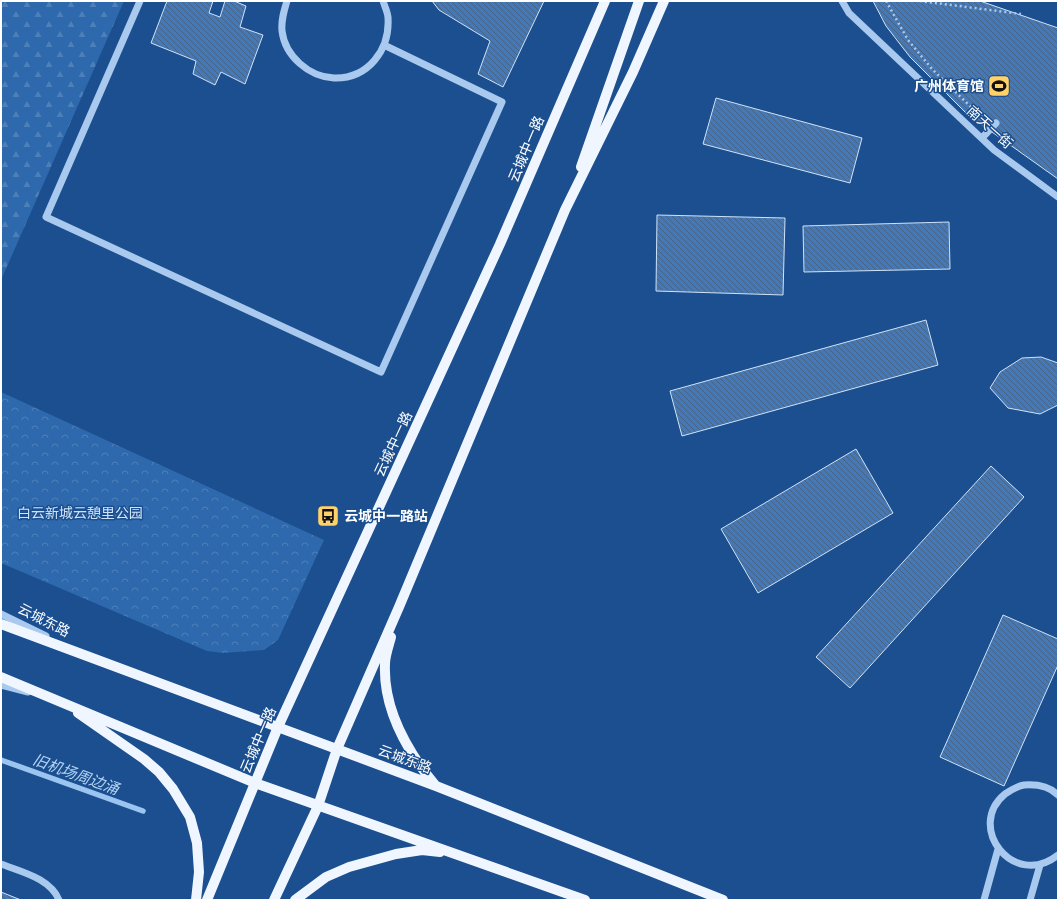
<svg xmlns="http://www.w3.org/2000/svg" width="1059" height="901" viewBox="0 0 1059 901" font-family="'IBM Plex Sans','Noto Sans SC',sans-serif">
<defs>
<pattern id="forest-firs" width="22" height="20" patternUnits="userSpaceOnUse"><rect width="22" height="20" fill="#2e69ad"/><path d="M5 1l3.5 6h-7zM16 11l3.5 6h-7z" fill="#4d80b9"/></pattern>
<pattern id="park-crowns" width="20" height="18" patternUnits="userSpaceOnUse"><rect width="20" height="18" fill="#2e69ad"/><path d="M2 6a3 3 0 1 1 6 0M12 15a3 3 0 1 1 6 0" fill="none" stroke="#4d80b9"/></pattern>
<pattern id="building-back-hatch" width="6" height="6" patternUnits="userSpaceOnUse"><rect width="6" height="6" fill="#4478b7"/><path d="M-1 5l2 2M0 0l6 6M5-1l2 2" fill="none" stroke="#486282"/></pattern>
</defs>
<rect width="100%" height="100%" fill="#1b4f8f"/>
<path fill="url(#forest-firs)" d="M1 1H124L1 280Z"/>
<path fill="url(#park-crowns)" d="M1 392 324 540 278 640 264 650 223 653 207 651 1 563Z"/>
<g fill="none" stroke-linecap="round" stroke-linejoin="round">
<path stroke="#9cc4f0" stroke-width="5.5" d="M1 760 143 811"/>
</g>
<path fill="url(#building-back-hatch)" stroke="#cfe3fa" d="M167 1H213L209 13 220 17 225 1H234L246 6 240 27 263 35 245 84 221 72 215 85 193 74 196 61 151 43Z
M432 1H544L503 87 478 74 490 41 439 10Z
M873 1H980L1058 28V179L968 115 910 57 886 26Z
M716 98 862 138 850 183 703 144Z
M657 215 785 218 783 295 656 291Z
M949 222 950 269 804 272 803 226Z
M926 320 938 365 682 436 670 391Z
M1041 357 1058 363V405L1040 414 1008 408 990 388 1000 372 1022 358Z
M856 449 893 513 758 593 721 529Z
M991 466 1024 497 850 688 816 657Z
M1003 615 1058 639V665L1004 786 940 757Z
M1 892 21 900H1Z"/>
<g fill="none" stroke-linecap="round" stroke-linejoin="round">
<path stroke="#a9c9ee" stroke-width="2.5" stroke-dasharray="2 3" stroke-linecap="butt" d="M886 1 908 40 932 69 973 109 985 117
M920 1 1021 14"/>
<path stroke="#a9c9ee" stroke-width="7" d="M140 1 46 217 381 372 502 102 384 45
M287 1C284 11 281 20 282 31 285 56 309 77 334 78 368 79 390 50 388 18 388 13 385 7 383 1
M842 1 849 13 994 150 1058 197
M982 138 996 123
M1 614 46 636
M1 685 28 692
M1058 795C1049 786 1037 784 1024 785 1017 786 1011 790 1005 794 965 827 1014 890 1058 855
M1 864C21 872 50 878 59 900
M984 900 998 849
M1030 900 1040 865"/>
<path stroke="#f0f6ff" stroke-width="10" d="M581 167 639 1
M1 624 436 786 723 900
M391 637C389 645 385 655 385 664 383 709 407 751 435 785
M1 677 255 783 585 900
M78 713 144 759 159 772 173 789 190 817 197 843 199 872 196 900
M207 900 278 727 500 244 605 1
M274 900 318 806 337 749 399 607 565 210 633 72 664 1
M295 900 326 877 349 867 396 854 422 850 440 852"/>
</g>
<defs>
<g id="stadium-square" transform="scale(1.15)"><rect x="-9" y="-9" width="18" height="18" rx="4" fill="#ffd166" stroke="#1b4f8f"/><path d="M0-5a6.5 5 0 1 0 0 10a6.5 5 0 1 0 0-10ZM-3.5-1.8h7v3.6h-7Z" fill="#111"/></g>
<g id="bus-square" transform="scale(1.15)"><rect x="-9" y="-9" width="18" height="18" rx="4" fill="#ffd166" stroke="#1b4f8f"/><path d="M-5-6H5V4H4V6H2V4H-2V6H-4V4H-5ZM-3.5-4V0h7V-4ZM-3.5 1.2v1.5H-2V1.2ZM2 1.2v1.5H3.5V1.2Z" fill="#111"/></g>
</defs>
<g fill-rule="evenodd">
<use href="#stadium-square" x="999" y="86"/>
<use href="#bus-square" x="328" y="516"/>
</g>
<g text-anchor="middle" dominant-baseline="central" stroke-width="3" stroke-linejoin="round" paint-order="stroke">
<g font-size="14" font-weight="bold" fill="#fff" stroke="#1b4f8f" text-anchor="end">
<text x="984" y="86">广州体育馆</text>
<text x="344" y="516" text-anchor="start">云城中一路站</text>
</g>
<g font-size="14" fill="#fff" stroke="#1b4f8f">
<text transform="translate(990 127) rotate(42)">南天一街</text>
<text transform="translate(526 149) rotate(-67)">云城中一路</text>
<text transform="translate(393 444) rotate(-65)">云城中一路</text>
<text transform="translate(44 620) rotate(27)">云城东路</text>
<text transform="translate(258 740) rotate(-67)">云城中一路</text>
<text transform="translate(405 759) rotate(20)">云城东路</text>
</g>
<g font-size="14" fill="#cfe3fa" stroke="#1b4f8f">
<text x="80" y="513">白云新城云憩里公园</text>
</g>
<g font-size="15" font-style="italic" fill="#b5d3f5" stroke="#1b4f8f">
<text transform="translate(76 774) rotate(20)">旧机场周边涌</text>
</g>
</g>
<rect width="1059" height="901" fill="none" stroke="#ffffff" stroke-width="4"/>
</svg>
